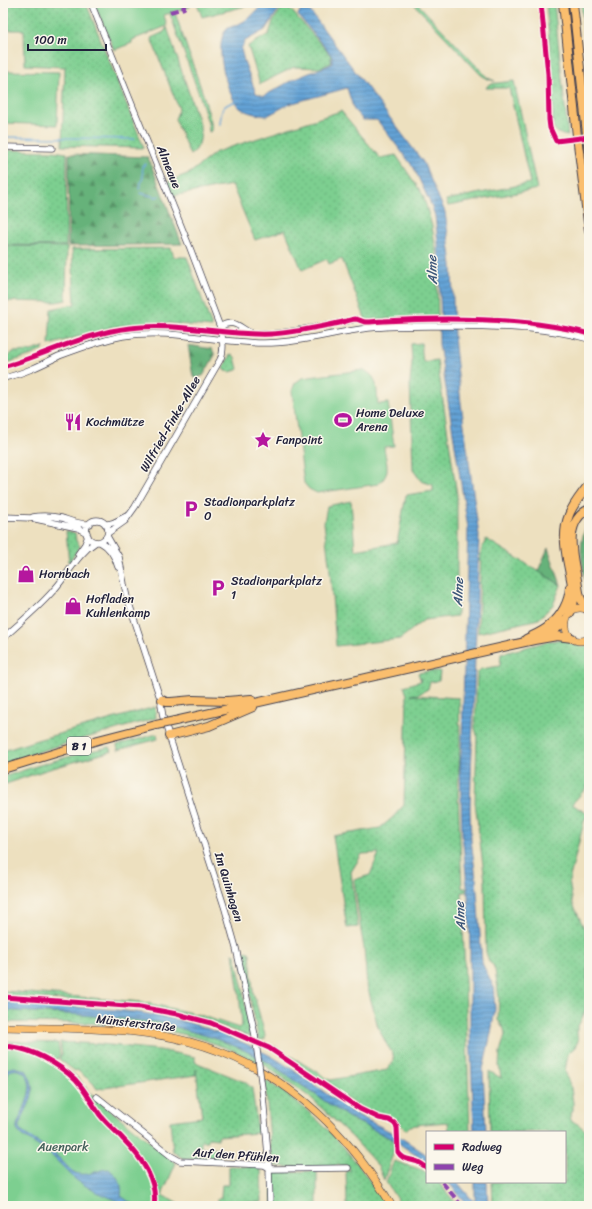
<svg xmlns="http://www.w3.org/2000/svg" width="592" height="1209" viewBox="0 0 592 1209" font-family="Sriracha,sans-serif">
<defs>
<pattern id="grass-dots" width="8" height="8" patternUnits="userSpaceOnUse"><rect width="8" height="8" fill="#7dcf90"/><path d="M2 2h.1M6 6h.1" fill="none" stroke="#6cb17d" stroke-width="1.8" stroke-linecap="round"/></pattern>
<pattern id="forest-firs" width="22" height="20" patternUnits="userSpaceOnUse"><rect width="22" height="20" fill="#66b27a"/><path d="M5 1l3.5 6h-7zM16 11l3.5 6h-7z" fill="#549065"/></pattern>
<pattern id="water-rules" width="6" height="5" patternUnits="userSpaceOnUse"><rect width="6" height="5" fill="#64a3d6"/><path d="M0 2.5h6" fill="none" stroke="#5284af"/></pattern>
</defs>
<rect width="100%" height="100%" fill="#fbf7ec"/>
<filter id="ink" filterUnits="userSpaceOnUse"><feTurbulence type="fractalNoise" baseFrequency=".025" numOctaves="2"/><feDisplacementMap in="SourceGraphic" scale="8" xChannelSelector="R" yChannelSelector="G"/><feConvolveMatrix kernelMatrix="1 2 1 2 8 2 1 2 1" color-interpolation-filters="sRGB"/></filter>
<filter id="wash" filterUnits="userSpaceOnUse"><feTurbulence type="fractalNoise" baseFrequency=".012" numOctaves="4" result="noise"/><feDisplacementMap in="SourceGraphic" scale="16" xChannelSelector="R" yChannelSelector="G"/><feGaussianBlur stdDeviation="0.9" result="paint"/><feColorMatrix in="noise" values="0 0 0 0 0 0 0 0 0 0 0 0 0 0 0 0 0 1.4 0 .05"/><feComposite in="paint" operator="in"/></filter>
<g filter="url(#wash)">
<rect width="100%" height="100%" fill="#ede0bf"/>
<path fill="url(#grass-dots)" stroke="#507866" d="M4 3H86L144 148 62 146 65 67 25 65 24 30H3Z
M197 3H254L246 6 202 17Z
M285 3 331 56V63L319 68 294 67 260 84 248 46 269 34 273 21Z
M413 3H417L488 78 495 81 487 79 480 74Z
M546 3H554L568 136C561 135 557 133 553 127L552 72Z
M581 3H588L589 13V84Z
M175 13 204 97 211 122 212 131 209 132 208 123 200 97 170 14Z
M167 27 200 126C201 139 201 147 190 155L175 119 179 109 151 38 164 32Z
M514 81 537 189 448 206 446 200 530 183 509 88H486L489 84Z
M341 111 380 158 396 155 423 195 432 226 436 250 438 317H418L367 320 364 319 365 318 342 259 329 264 327 259 302 270 285 230 255 240 232 185 172 196 168 187 169 181 190 173 216 152Z
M3 150 53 151 67 153 66 246 3 245Z
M3 246 67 247 66 300 56 302 3 301Z
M171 248 174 257H187L212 327 152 322 112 327 49 345 51 309 75 304 72 249Z
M421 343 423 362 437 360 457 495V616L424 620 400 639 336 646 330 571 324 523 327 506 351 501 355 550 397 543 406 495 433 491V485L421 481 413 470 410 382 412 363 411 344Z
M44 347 43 350 29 356 3 364V361L13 352 31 351Z
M232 354 235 357 238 369 237 370 230 372 225 371 223 368 230 355Z
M66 531 75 533 76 541 80 546 69 563Z
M486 539 561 585 553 605 539 619 478 633 481 551Z
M565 639C573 644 580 648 589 645V785L572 804 589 815V819L585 818 569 881 573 904 585 930 589 947V962L587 971 588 987 585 1012 577 1028V1035L578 1041 575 1047 568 1054 565 1071 571 1088 573 1103V1110L569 1119 579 1125 586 1131 589 1153V1206H493L492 1182H565V1132H490L489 1071 501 1078 499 1066 500 1052 505 1035 504 1029 498 1020 499 998 495 970 493 965 489 962 486 952 485 881 475 802 477 735 475 728 477 673 481 669 500 666 501 654 549 641Z
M430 671H440L439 681 430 682 428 689 419 694 411 695 459 698 460 739 458 793 462 888H466V892H462L470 1132H449L448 1122 423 1124 410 1126 406 1130 396 1120 389 1117 381 1115 360 1108 276 1050 274 1046 330 1080 387 1070 394 1061 393 1054 387 1045 378 1027 367 985 364 948 361 931 354 880 370 875 379 853 362 854 351 872 358 927 347 928 333 836 380 828 392 818 404 805 407 695 404 686 421 681 418 673Z
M155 707 156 718 44 750 3 764V751L37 740Z
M157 734 158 739 118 750 117 745Z
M110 747 112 751 46 770 3 785V777C38 765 74 754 110 747Z
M246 951 249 952 250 954 253 991 265 1035V1039L259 1041 242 957 243 953Z
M233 953 235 955 243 989 250 1037C215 1023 180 1011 142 1006 96 1000 49 1001 3 995V991L143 1002 200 1015 239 1028 242 1024 239 993Z
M3 1010 84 1015 158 1022 211 1037 241 1048 268 1062 348 1117 394 1140V1151L384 1180 378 1166 353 1138 311 1098 266 1066 232 1050 199 1038 156 1028 85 1023 3 1022Z
M60 1042 100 1044 160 1050 195 1057V1062L245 1082 252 1088 258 1133 218 1136V1139L208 1138V1141H201V1148L221 1149 220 1161 184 1159 173 1152 170 1121 202 1117 196 1069V1075L97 1089 93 1083 77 1070 75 1071 59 1059 62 1054Z
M265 1080C316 1111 355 1155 386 1206H347L346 1170 351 1171 346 1165C330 1166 284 1170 272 1164Z
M394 1161 422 1170 427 1173V1182H438L458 1206H401L386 1182Z
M229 1166 260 1167 261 1169 262 1202H241L240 1206H218V1198L221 1197 222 1185H229Z
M317 1171V1206H273L272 1172Z"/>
<path fill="url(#forest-firs)" stroke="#446a5a" d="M69 154 148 157 182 244 68 246Z
M188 345 212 349 215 355 203 376H200L198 379 193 377Z
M589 526V581L585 580C582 562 578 545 586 527Z
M548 548 561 585 538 571Z"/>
<path fill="#7dcf90" stroke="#507866" d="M94 3H189L190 7 164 15 167 26 132 40V43L114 50Z
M3 71 59 72 57 125 3 123Z
M363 370C379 376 376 389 378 404L388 403 394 446 384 447C386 463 392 474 378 484L317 493 309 489 304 483 292 391 295 383 302 378Z
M3 1041 58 1043 60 1055 55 1062C70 1071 80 1077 89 1093L176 1163 162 1195 182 1206H3Z"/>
<path fill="url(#water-rules)" stroke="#436288" d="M262 3H283L265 30 245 41 241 49 244 61 256 93 264 96 292 80 332 64V56L298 15 304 3 423 162 445 212 452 265 454 337 461 403 479 535 470 810 471 840 476 878 482 963 493 985 495 1009 491 1033 483 1069 486 1132H474L470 1028V946L468 895 462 833 461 798 460 769 462 740 468 528 439 344V331L441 316 440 297 438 242 435 216 432 207 414 168 377 120H363L354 110 347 88 289 104 267 116C258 115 247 113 240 108 227 97 213 44 226 30 228 27 234 26 237 25 247 20 257 13 262 3Z
M3 1002C61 1008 121 1006 178 1020 210 1028 242 1041 271 1056 299 1072 324 1093 351 1111 364 1119 378 1125 391 1132 404 1139 415 1147 427 1155V1163L394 1140 348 1117 268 1062 240 1048 211 1037 158 1022 84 1015 3 1010Z
M14 1067 26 1070C40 1093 28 1104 19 1125V1129L22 1132C35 1141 49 1148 60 1159 66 1164 71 1173 79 1174 90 1176 99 1169 109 1169 118 1177 123 1184 121 1196L135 1206H124L117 1201 96 1192 76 1180 49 1153 21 1135 17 1130V1125C22 1111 38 1086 24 1073 20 1069 14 1069 9 1071L3 1086V1070Z
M448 1182H457L475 1203V1182H487L488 1206H468Z"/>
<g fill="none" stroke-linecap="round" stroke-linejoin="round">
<path stroke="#64a3d6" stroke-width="1.5" d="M220 125C221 110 221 104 238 101
M3 137 135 139
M139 189 143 177 142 166 146 164
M140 193 156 197 159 196"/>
</g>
</g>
<g filter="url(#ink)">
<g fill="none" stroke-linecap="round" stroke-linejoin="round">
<g stroke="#403e4f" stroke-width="7">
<path id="minor" d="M91 3 190 248 220 327C223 338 225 350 220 360L135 507 125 521 108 533
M3 147 52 148
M220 327C237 316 242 333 256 334 275 335 293 331 311 328 326 325 342 323 356 319
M3 378C23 374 41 365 59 356 80 348 101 340 123 336 170 328 217 343 264 343 300 343 334 332 369 328 399 325 430 326 460 326 503 327 547 327 589 339
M3 517 31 518 78 528 87 533
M33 517C43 515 52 516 62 518 71 521 80 525 90 524
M86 531a11 11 0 1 1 22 0a11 11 0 1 1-22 0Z
M105 524C114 525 120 518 129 515
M107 536 119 557 124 584 127 597 159 695 162 700 161 705 163 717 225 909 236 948 255 1035
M100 542C110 547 115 556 118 567
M78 554 85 544 88 536
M3 638C20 623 38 608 53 591 68 575 77 554 96 542
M263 1096 269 1167 270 1206
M97 1097 171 1156 180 1161 264 1165 272 1169 348 1168"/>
</g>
<g stroke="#403e4f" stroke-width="8">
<path id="major" d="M589 610C558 597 558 652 589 639
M3 1027C50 1029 96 1027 143 1033 256 1046 335 1111 392 1206"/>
</g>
<g stroke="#403e4f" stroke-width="10">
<path id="highway" d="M563 3 577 136 589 230
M573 3 589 153
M587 609 583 603 580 597C578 588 577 578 575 569 571 548 566 520 589 509
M570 613 573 606 574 599C572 572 558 542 569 515 573 504 582 494 589 484
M546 635 555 630 565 621
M526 639C534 635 544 631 550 625 562 616 569 601 570 587
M162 700 166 702H171L193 700 227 701 251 699
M175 721 534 640 557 636 572 638
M169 736 209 726 253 707
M3 769 98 740 156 725"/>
</g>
<use href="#minor" stroke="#fff" stroke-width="5.5"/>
<use href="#major" stroke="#fabe6e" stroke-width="7"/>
<use href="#highway" stroke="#fabe6e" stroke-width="8"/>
<g stroke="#403e4f" stroke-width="7" stroke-linecap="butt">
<path id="minor-bridge" d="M255 1035 263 1096"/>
</g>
<g stroke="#403e4f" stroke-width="10" stroke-linecap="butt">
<path id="highway-bridge" d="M156 725 175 721"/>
</g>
<use href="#minor-bridge" stroke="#fff" stroke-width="5.5"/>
<use href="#highway-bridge" stroke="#fabe6e" stroke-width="8"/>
<path stroke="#8e44ad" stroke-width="4" stroke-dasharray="8 4" stroke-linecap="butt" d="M170 12 184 8V3
M442 1182 462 1206"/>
<g stroke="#fbf7ec" stroke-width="8">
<path id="cycleway" d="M541 3 548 74 549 120 550 128 556 141 589 137
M3 367C45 355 85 333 130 328 177 322 224 336 271 334 292 333 314 328 334 324 341 323 348 320 355 319 359 319 362 322 366 322 372 322 379 321 384 321 433 318 481 318 530 323 550 326 569 328 589 334
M3 997 140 1007 177 1014 211 1023 269 1048 360 1109 379 1118 389 1120 394 1123 397 1127 398 1152C402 1159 408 1159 415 1161 420 1162 423 1165 427 1168
M3 1046C27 1047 50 1059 69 1074 83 1085 90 1101 100 1115 107 1124 116 1131 123 1139 140 1156 158 1181 154 1206"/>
</g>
<use href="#cycleway" stroke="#d6006c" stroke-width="5"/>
</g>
</g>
<defs>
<g id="stadium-bare" transform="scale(1.38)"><path d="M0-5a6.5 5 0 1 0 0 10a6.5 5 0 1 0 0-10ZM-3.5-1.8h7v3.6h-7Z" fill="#b5179e" stroke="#fbf7ec" stroke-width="2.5" paint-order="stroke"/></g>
<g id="restaurant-bare" transform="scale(1.38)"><path d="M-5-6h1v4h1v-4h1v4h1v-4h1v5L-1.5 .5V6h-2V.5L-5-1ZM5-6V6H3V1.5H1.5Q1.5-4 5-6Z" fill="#b5179e" stroke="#fbf7ec" stroke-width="2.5" paint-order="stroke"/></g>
<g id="sight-bare" transform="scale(1.38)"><path d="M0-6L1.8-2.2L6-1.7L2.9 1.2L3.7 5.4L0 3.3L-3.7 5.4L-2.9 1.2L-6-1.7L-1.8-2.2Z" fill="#b5179e" stroke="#fbf7ec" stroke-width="2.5" paint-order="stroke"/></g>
<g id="parking-bare" transform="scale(1.38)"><path d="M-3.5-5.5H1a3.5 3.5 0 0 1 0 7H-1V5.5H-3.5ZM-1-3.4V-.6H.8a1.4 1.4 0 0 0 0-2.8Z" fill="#b5179e" stroke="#fbf7ec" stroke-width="2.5" paint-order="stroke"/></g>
<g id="shop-bare" transform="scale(1.38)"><path d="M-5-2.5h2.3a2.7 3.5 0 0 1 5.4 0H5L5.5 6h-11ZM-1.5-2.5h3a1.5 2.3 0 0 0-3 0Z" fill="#b5179e" stroke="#fbf7ec" stroke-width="2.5" paint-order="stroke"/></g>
</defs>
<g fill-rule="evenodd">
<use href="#stadium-bare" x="343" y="420"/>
<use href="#restaurant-bare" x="73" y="422"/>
<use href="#sight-bare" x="263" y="440"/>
<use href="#parking-bare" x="191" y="509"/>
<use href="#shop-bare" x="26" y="574"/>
<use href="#parking-bare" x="218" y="588"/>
<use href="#shop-bare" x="73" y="606"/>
</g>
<g text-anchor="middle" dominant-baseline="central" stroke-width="3" stroke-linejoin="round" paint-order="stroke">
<rect fill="#fbf7ec" stroke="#636270" stroke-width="1" x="67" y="737" width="24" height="18" rx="3"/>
<g font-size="11" font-weight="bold" fill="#22223b">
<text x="79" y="746">B 1</text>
</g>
<g font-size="12" fill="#22223b" stroke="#fbf7ec">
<text transform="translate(169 167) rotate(68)">Almeaue</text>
<text transform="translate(170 424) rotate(-60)">Wilfried-Finke-Allee</text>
<text transform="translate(229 887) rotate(73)">Im Quinhagen</text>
<text transform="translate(136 1023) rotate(6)">Münsterstraße</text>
<text transform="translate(236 1155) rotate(4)">Auf den Pfühlen</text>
</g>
<g font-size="12" fill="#22223b" stroke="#fbf7ec" text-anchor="start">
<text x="356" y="413">Home Deluxe<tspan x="356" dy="14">Arena</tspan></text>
<text x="86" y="422">Kochmütze</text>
<text x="276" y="440">Fanpoint</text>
<text x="204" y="502">Stadionparkplatz<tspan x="204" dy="14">0</tspan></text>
<text x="39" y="574">Hornbach</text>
<text x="231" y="581">Stadionparkplatz<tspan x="231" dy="14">1</tspan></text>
<text x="86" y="599">Hofladen<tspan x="86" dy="14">Kuhlenkamp</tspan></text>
</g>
<g font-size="12" fill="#425f59" stroke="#fbf7ec">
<text x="63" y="1147">Auenpark</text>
</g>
<g font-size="13" font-style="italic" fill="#3c5679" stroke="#fbf7ec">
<text transform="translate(432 270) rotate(-92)">Alme</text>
<text transform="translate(458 592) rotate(-88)">Alme</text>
<text transform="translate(460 916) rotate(-93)">Alme</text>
</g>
</g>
<rect width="592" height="1209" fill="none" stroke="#fbf7ec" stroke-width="16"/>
<rect x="426" y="1131" width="140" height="52" fill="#fbf7ec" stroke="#a4a2a5"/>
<rect x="434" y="1144" width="20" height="6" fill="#d6006c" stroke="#a4a2a5"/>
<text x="462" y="1151" font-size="12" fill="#22223b">Radweg</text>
<rect x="434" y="1164" width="20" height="6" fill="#8e44ad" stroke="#a4a2a5"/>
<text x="462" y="1171" font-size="12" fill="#22223b">Weg</text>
<path d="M28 44v6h78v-6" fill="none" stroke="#22223b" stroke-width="2"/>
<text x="34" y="44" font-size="12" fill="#22223b" stroke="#fbf7ec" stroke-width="3" paint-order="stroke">100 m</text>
</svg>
